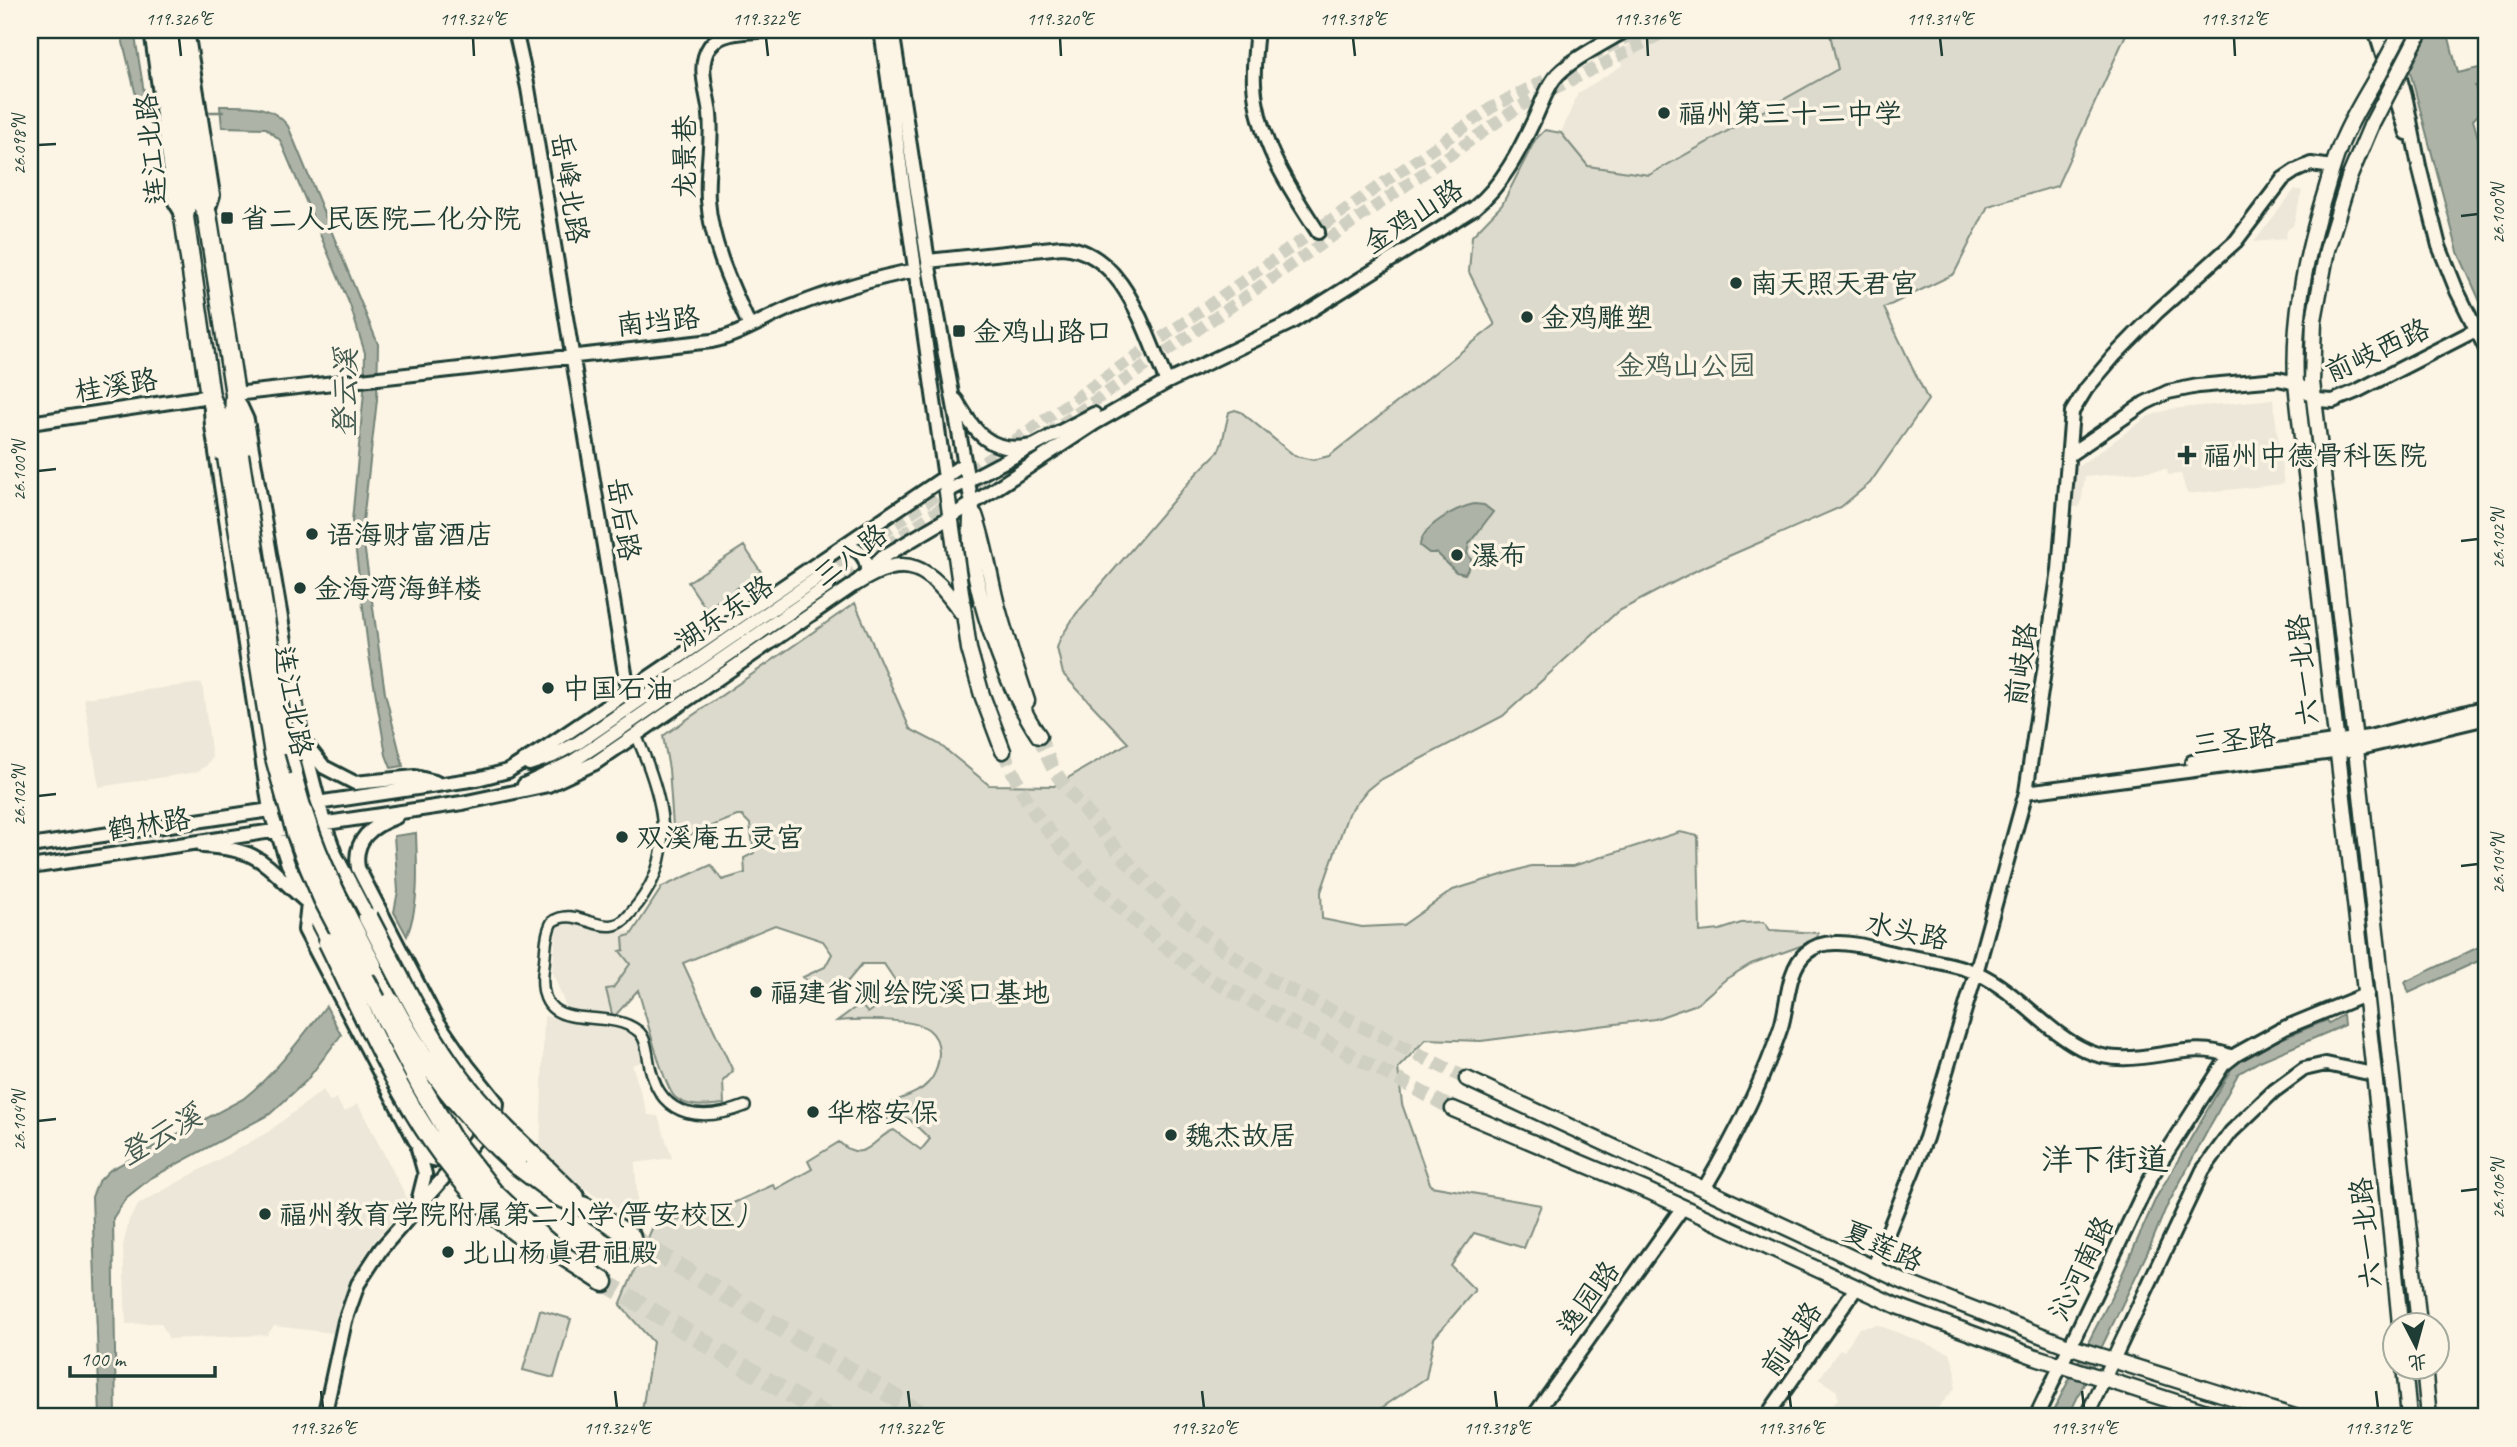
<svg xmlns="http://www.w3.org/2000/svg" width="2517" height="1447" viewBox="0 0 2517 1447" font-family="Caveat,'LXGW WenKai TC',sans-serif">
<rect width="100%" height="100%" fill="#fcf5e5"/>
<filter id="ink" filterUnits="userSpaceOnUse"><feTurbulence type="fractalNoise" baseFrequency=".0143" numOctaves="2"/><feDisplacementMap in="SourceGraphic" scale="14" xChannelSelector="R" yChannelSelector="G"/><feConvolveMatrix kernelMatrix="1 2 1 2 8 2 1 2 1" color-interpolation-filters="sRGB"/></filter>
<g filter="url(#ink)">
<path fill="#ece7d8" d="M1657 30H1829L1838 69 1649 176 1588 166 1561 133 1578 93 1623 65 1617 52Z
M2295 189 2302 191 2293 226 2288 229 2285 239 2254 242Z
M2273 399 2284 484 2187 494 2181 474 2168 475 2167 469 2085 477 2081 503 2079 507H2070L2075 469 2149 416 2171 409Z
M202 683 212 758 206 766 197 772 99 787 84 698Z
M568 921 632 932 624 950 620 951 630 964 613 989V1018L571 1012 566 1007 552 971 557 927Z
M544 1016 624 1028 631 1031 640 1041 644 1061 632 1065 648 1115 658 1116 672 1158 635 1163 638 1208 634 1218 592 1194 540 1152Z
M323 1090 330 1102 336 1098 344 1112 358 1104 409 1202 375 1240 361 1261 341 1303 333 1333 274 1326 267 1335 169 1339 161 1323 126 1324 123 1246 129 1220 139 1204 268 1132Z
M1878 1325 1950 1353 1956 1372 1955 1388 1930 1417H1851L1833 1403 1838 1399 1837 1391 1819 1379 1840 1349 1844 1351 1859 1328Z"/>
<path fill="#dcdacc" stroke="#7e8c80" stroke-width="2" d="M1829 30H2128L2057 186 1988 206 1954 274 1884 308 1928 400 1870 483 1841 507 1699 569 1617 612 1503 716 1378 781 1367 790 1348 814 1321 892 1322 919 1362 927 1403 925 1453 890 1531 866H1573L1680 832 1698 836 1700 932 1720 930 1741 923 1764 922 1770 930 1818 933 1817 940 1751 964 1726 979 1697 1004 1655 1019 1481 1041 1426 1039 1398 1068 1402 1104 1431 1186 1541 1205 1524 1248 1474 1233 1451 1266 1475 1290 1434 1338 1426 1378 1368 1417H641L653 1342 620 1305 653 1226 718 1210 773 1185 776 1189 812 1169 808 1161 839 1142C866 1167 875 1135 894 1130L921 1150 930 1139 910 1120 904 1118 885 1119 882 1110C890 1099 916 1097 928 1083 935 1076 939 1064 939 1053 939 1044 936 1035 928 1029 911 1018 858 1019 837 1021L860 1004 868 1013 901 989 884 964H862L838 993 824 997 803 977 825 967 832 954 823 941 775 925 683 963 733 1071 723 1081 724 1104C708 1105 690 1109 676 1098 664 1090 644 1008 638 990L613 1018 606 989 613 988 630 964 620 951 624 950 623 937 631 935 662 887 711 865 722 880 745 873 744 858 754 853 750 824 742 816H737L674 841 669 769 663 736 855 603 910 729 939 744 989 785 1054 786 1128 743 1063 674 1057 648 1060 639 1076 614 1196 474 1218 452 1222 443 1229 412 1235 410 1241 412 1295 456 1313 460 1329 456 1495 325 1469 272 1472 236 1502 205 1535 140 1545 130 1561 133 1588 166 1649 175 1838 69Z
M744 546 761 572 706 609 688 582Z
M540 1310 571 1319 554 1378 523 1370Z"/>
<path fill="#aeb3a7" stroke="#758479" stroke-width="2" d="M120 30H134L146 105 158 108 169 118 150 120 140 112Z
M2399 30H2447L2458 73 2487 66V83L2475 86 2482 111 2473 120 2487 169V317L2458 252Z
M220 106C247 106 270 103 288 126L378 344 377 400 362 530 385 693 403 766 391 768 386 755 369 655 352 521 364 392 365 353 350 305 280 140 266 128 222 127Z
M1474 504 1484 505 1493 512 1469 544 1467 553 1472 561 1465 574 1456 572 1437 553H1429L1420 546C1421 526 1456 508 1474 504Z
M416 833C417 869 420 902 407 936L394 912 398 891 394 836Z
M2487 943V957L2409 993 2405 982Z
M326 1006 341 1035 306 1081 270 1114 151 1178 126 1198 113 1218 116 1417H100L92 1197 98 1182 110 1170 243 1099C276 1073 300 1039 326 1006Z
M2343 1015 2344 1025 2338 1028 2260 1061 2238 1074 2165 1210 2149 1249 2068 1417H2050L2116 1288 2156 1198 2233 1066 2257 1049 2327 1020 2329 1023Z"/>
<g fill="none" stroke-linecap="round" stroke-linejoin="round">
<path stroke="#758479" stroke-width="2.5" d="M205 112H223"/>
<path stroke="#d0d0c2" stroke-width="12" stroke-dasharray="12 6" stroke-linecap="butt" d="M1590 56 1643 30
M1047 434 1519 107 1669 30
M822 575 1491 108 1562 71
M828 586 989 475"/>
<path stroke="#d0d0c2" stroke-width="14" stroke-dasharray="14 7" stroke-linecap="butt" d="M1039 736C1044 747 1048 760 1054 770 1065 788 1081 805 1094 822 1145 886 1202 941 1274 982L1467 1079
M1003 751C1013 771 1022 794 1035 813 1081 877 1142 931 1206 977L1453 1109"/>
<path stroke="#d0d0c2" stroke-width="18" stroke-dasharray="18 9" stroke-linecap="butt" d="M631 1237 927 1417
M604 1282 828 1417"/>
<g stroke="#1f3d34" stroke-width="14">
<path id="street" d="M636 735C661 792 680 850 638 904 631 912 625 923 614 925 593 929 572 907 552 922 545 934 546 951 544 965 532 1042 603 1003 638 1031 648 1039 647 1058 651 1071 663 1119 704 1122 745 1106"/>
</g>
<g stroke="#1f3d34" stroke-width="18">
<path id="secondary" d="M151 30 175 202 184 217
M187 30 213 195 207 214
M515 30 528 88 628 691
M881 30 945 478
M1257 30C1255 48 1253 66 1254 84 1258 142 1288 186 1318 232
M2375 30 2407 133
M2387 30 2406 100 2419 166 2439 246 2457 291 2487 351
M928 261 1062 247C1125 251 1145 334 1167 382
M750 327C732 287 711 244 708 200 706 171 713 143 710 114 708 92 696 66 710 46 721 30 753 32 770 30
M956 400C975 432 990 455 1031 446
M30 423 210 396 212 426 270 810 288 864 328 942
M2069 455 2145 403 2168 392 2198 386 2278 379 2296 383 2317 400 2333 401 2357 391 2476 330
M948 491 1094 414
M972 504 1095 423 1167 382 1292 322 1474 208C1502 186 1520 150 1535 118 1541 105 1546 90 1554 79 1566 62 1608 41 1626 30
M844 546C859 548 868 557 867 573
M307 746 324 767 355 783 415 777 435 782
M2192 762 2369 737 2487 707
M529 764 553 756 579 742 822 575
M524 785 570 763 599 744 828 586
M2026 792 2356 749 2487 718
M30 846 477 779 508 771 548 746 964 464
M203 846C265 849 265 867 308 903L305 930 415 1140 429 1158 450 1163
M30 867 462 803 548 785 595 763 855 584 883 557 972 504 928 261 892 30
M368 917 335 854 324 823 301 734 247 420 235 394 712 341C740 335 765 318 792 307 832 291 874 278 916 270
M1704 1189C1734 1138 1762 1084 1781 1027 1788 1005 1787 969 1806 953 1814 946 1824 943 1835 943 1856 942 1877 950 1897 954 1924 960 1954 963 1979 974 2019 993 2047 1033 2087 1051 2136 1073 2187 1036 2232 1057
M417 1206 425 1174 418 1149
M1873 1269 1926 1138 1976 973 2026 792 2059 570 2072 412 2086 389 2114 356 2157 312 2236 241 2283 179 2295 171 2311 164 2333 167
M324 1417 345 1321 358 1284 381 1249 461 1158 496 1113 497 1104 495 1100 467 1065 437 1021 358 868C353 839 372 826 396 817
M1533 1417 1683 1207
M1766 1417 1856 1288
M2036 1417 2151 1177 2223 1065 2237 1054 2284 1028 2367 994
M2086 1417 2203 1170 2231 1132 2274 1091 2304 1069 2326 1064 2373 1074"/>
</g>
<g stroke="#1f3d34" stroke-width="19">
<path id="primary" d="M2383 66C2370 89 2355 112 2344 137 2334 158 2329 181 2322 203 2304 264 2293 320 2296 383 2330 697 2370 1010 2400 1324
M2371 126 2349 178 2327 250 2314 320 2312 382 2356 749 2419 1324
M945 478 969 649 982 695 1003 751
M972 504C971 516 970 530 971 542 976 601 1006 687 1039 736
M975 515C985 544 989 572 996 601 1005 635 1016 668 1027 701
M855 584C907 550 929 567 962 613
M1467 1079 1904 1282 2071 1347 2295 1417
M1453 1109 1648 1191 1897 1306 2036 1357 2222 1417
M2404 1366 2409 1417
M2424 1366 2429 1417"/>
</g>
<g stroke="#1f3d34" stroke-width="23">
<path id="highway" d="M162 30 187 199 184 217 210 396 221 424 227 457
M175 30 199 197 207 214 235 394 234 422 239 455
M533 1156 575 1197
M517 1165 560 1197 585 1207 631 1237
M532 1229 562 1255 604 1282"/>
</g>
<use href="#street" stroke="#fcf5e5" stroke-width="9"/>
<use href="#secondary" stroke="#fcf5e5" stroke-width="12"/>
<use href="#primary" stroke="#fcf5e5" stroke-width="14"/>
<use href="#highway" stroke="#fcf5e5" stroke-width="18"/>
<g stroke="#1f3d34" stroke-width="19" stroke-linecap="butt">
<path id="primary-bridge" d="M2383 66 2402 30
M2371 126 2421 30"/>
</g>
<g stroke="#1f3d34" stroke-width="23" stroke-linecap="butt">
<path id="highway-bridge" d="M239 455 285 745
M227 457 274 754 296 833 309 866 323 899 421 1086 452 1139 493 1192 532 1229
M294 782C311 848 341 906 372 965
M368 917C394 966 418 1018 450 1064 473 1098 503 1128 533 1156
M328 942C379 1046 427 1169 524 1238
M391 1002C423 1063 466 1119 517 1165"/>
</g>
<use href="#primary-bridge" stroke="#fcf5e5" stroke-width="14"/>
<use href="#highway-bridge" stroke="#fcf5e5" stroke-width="18"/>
</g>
</g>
<path fill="none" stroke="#1f3d34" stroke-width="2.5" d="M179 38 181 56M473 38 474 56M766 38 768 56M1060 38 1061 56M1353 38 1355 56M1647 38 1648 56M1940 38 1942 56M2234 38 2235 56M38 145 56 144M2461 216 2478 214M38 471 56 469M2461 541 2478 539M38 796 56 794M2461 866 2478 864M38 1121 56 1119M2461 1191 2478 1189M321 1391 323 1408M615 1391 617 1408M908 1391 910 1408M1202 1391 1204 1408M1495 1391 1497 1408M1789 1391 1791 1408M2082 1391 2084 1408M2376 1391 2378 1408"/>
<g fill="#1f3d34" stroke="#fcf5e5" stroke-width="2.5">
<circle cx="1664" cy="113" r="7"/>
<rect x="220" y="211" width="14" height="14" rx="3.5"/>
<circle cx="1736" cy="283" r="7"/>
<circle cx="1527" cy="317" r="7"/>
<rect x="952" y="324" width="14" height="14" rx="3.5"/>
<path d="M2183.5 444.5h7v7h7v7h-7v7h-7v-7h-7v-7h7z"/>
<circle cx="312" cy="534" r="7"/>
<circle cx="1457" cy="555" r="7"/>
<circle cx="300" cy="588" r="7"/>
<circle cx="548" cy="688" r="7"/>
<circle cx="622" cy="837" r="7"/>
<circle cx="756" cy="992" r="7"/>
<circle cx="813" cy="1112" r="7"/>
<circle cx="1171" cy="1135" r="7"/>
<circle cx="265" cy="1214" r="7"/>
<circle cx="448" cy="1252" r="7"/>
</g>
<g text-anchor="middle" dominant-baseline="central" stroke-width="7" stroke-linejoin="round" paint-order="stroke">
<g font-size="28" fill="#1f3d34" stroke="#fcf5e5" text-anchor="start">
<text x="1678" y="113">福州第三十二中学</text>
<text x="241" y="218">省二人民医院二化分院</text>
<text x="1750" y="283">南天照天君宫</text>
<text x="1541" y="317">金鸡雕塑</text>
<text x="973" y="331">金鸡山路口</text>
<text x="2203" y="455">福州中德骨科医院</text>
<text x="326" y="534">语海财富酒店</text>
<text x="1471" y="555">瀑布</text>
<text x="314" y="588">金海湾海鲜楼</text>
<text x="562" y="688">中国石油</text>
<text x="636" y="837">双溪庵五灵宫</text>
<text x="770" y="992">福建省测绘院溪口基地</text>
<text x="827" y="1112">华榕安保</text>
<text x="1185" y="1135">魏杰故居</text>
<text x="279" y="1214">福州教育学院附属第二小学(晋安校区)</text>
<text x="462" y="1252">北山杨真君祖殿</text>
</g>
<g font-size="28" fill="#1f3d34" stroke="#fcf5e5">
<text transform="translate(151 149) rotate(-96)">连江北路</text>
<text transform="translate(684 157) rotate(-90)">龙景巷</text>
<text transform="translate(570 188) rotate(81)">岳峰北路</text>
<text transform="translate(1413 216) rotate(-33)">金鸡山路</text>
<text transform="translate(658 321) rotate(-6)">南垱路</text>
<text transform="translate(2377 350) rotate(-25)">前岐西路</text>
<text transform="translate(116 385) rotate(-9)">桂溪路</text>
<text transform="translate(624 519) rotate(81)">岳后路</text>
<text transform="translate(850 555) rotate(-37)">三八路</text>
<text transform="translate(724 613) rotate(-34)">湖东东路</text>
<text transform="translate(2021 664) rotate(-82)">前岐路</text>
<text transform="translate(2303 670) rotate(-96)">六一北路</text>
<text transform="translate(293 701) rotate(80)">连江北路</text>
<text transform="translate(2234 740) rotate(-7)">三圣路</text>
<text transform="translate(149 824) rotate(-9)">鹤林路</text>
<text transform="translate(1907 931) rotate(12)">水头路</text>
<text transform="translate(2366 1233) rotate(-96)">六一北路</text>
<text transform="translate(1883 1246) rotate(24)">夏莲路</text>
<text transform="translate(2081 1268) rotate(-64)">沁河南路</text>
<text transform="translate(1588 1298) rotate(-54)">逸园路</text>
<text transform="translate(1791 1339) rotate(-55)">前岐路</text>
</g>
<g font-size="28" fill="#455c52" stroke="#fcf5e5">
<text x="1686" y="365">金鸡山公园</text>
</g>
<g font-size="30" font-style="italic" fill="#435a51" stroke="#fcf5e5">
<text transform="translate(345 393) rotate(-89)">登云溪</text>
<text transform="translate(160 1135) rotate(-30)">登云溪</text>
</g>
<g font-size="32" fill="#1f3d34" stroke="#fcf5e5">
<text x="2105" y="1159">洋下街道</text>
</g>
</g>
<rect width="2517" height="1447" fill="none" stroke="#fcf5e5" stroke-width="77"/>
<g transform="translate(2416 1346) rotate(174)"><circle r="33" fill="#fcf5e5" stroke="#a4ab9e" stroke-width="2"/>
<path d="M0-5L12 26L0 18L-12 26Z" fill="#1f3d34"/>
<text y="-10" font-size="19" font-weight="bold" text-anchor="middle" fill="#1f3d34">北</text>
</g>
<path d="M70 1366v10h145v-10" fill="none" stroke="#1f3d34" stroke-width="3.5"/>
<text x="80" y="1366" font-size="21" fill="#1f3d34" stroke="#fcf5e5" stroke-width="5" paint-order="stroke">100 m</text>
<rect x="38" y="38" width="2440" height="1370" fill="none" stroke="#1f3d34" stroke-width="2.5"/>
<g font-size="18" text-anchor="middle" fill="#1f3d34">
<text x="179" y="25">119.326°E</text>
<text x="473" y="25">119.324°E</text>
<text x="766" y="25">119.322°E</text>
<text x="1060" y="25">119.320°E</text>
<text x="1353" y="25">119.318°E</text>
<text x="1647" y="25">119.316°E</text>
<text x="1940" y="25">119.314°E</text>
<text x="2234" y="25">119.312°E</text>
<text transform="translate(19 145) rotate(-90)" y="6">26.098°N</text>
<text transform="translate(2498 214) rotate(-90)" y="6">26.100°N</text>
<text transform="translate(19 471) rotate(-90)" y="6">26.100°N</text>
<text transform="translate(2498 539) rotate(-90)" y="6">26.102°N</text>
<text transform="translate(19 796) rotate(-90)" y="6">26.102°N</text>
<text transform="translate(2498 864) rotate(-90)" y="6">26.104°N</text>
<text transform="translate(19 1121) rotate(-90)" y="6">26.104°N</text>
<text transform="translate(2498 1189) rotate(-90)" y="6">26.106°N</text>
<text x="323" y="1434">119.326°E</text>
<text x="617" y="1434">119.324°E</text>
<text x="910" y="1434">119.322°E</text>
<text x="1204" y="1434">119.320°E</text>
<text x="1497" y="1434">119.318°E</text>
<text x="1791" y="1434">119.316°E</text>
<text x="2084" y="1434">119.314°E</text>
<text x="2378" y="1434">119.312°E</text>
</g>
</svg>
